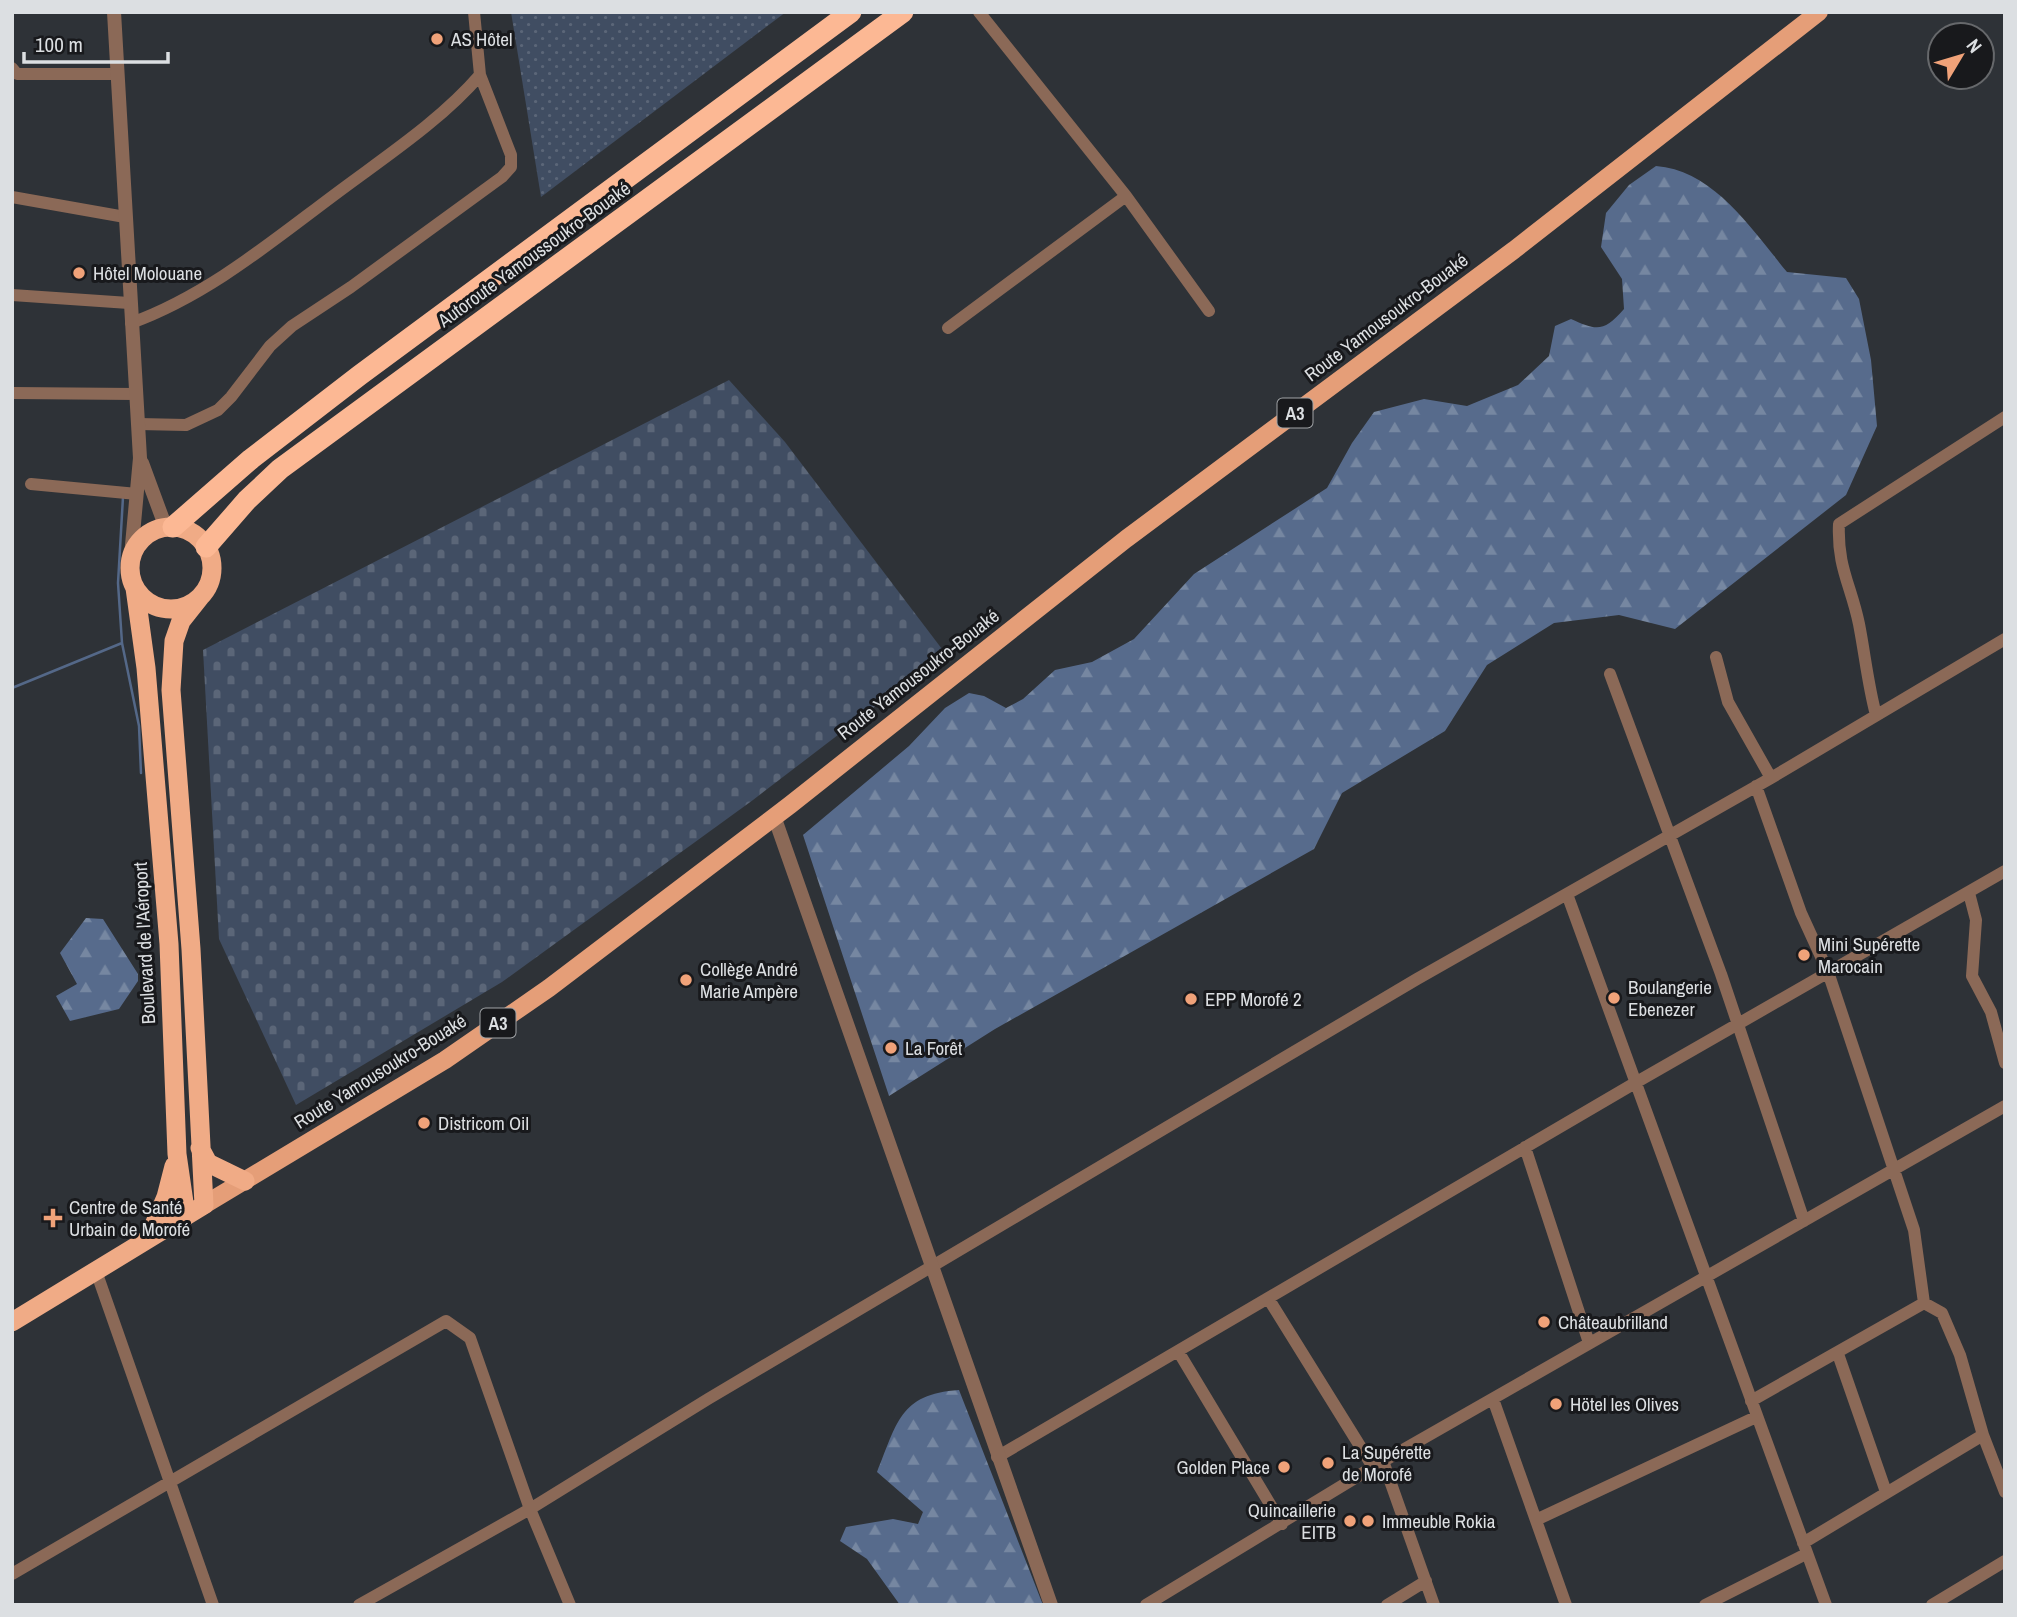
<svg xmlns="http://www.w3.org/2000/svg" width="2017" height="1617" viewBox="0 0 2017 1617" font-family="'Archivo Narrow',sans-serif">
<defs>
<pattern id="green-dots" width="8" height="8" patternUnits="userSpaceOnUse" patternTransform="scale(1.75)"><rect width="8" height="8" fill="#404d62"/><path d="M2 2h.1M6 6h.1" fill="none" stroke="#5b6678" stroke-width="1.8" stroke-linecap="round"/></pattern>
<pattern id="forest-firs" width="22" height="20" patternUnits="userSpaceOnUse" patternTransform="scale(1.75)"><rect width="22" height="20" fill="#576b8c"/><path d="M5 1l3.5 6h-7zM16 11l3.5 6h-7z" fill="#7687a1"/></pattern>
<pattern id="cemetery-stones" width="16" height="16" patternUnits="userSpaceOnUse" patternTransform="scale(1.75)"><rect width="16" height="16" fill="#404d62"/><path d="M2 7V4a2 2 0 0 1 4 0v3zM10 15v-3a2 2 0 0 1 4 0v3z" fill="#5b6678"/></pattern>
</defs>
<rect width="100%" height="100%" fill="#2e3237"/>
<path fill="url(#green-dots)" d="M511 12H786L541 197Z"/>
<path fill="url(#forest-firs)" d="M1656 166C1714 170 1753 231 1787 272L1846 278 1859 299 1871 360 1877 426 1846 495 1675 629 1619 615 1554 623 1487 665 1445 731 1342 793 1314 849 995 1029 889 1096 803 835 909 746 945 708 969 693 984 696 1006 708 1023 699 1055 670 1092 662 1134 639 1194 574 1327 488 1352 443 1374 412 1424 399 1467 406 1518 385 1549 356 1555 326 1571 319C1597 331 1604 332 1624 309L1622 279 1601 247 1606 213 1629 185Z
M86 918 103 919 138 974V981L119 1009 70 1021 56 996 77 984 60 953Z
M959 1390 1043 1605H900L867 1559 840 1541 846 1527 893 1519 918 1524 923 1512 877 1472C897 1424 899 1394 959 1390Z"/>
<path fill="url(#cemetery-stones)" d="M729 380 785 442 945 653 753 800 502 982 296 1105 219 939 203 650Z"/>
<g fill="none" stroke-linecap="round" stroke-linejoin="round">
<path stroke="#546888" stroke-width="2.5" d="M123 497 118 583 122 643 139 726 141 773
M12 688 122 643"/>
<path stroke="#8b6957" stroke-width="12" d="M979 12 1126 196 1209 311
M12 68 17 74H118
M12 197 125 217
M12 295 129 303
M131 323C211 294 277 237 345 187 391 153 443 118 480 75L474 12
M948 328 1126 196
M12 393 136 394
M139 424 186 425 218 410 231 397 270 346 292 326 351 287 502 177 511 167V155L480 75
M31 484 137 494
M1716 657 1728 702 1771 778
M1610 674 1721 974 1804 1221
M1876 715C1868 685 1865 655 1859 624 1851 585 1837 567 1839 524L2005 417
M1756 786 1801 913 1828 972 1914 1230 1924 1303
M1969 893 1976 920 1972 976 1991 1012 2005 1063
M1567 894 1826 1605
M1525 1147 1589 1343
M96 1271 213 1605
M1268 1298 1373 1467
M1924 1303 1942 1313 1960 1355 1983 1435 2005 1492
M1178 1351 1282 1524
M1838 1354 1886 1492
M1493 1399 1566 1605
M1751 1401 1924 1303
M997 1457 1635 1083 2005 871
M1383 1461 1434 1605
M1538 1519 1756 1417
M1803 1543 1983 1435
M12 1574 446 1321 470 1338 530 1509 570 1605
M359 1605 530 1509 708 1399 1417 979 1771 778 2005 639
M1146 1605 1373 1467 2005 1106
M1387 1605 1426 1581
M1705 1605 1806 1554
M1932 1605 2005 1561"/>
<path stroke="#8b6957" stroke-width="14" d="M114 12 140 458 131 556
M142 463 166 528
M774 816 1051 1605"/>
<path stroke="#e59e78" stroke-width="18" d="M204 1205 445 1060 549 988 790 805 1126 539 1514 250 1819 12"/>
<path stroke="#f0ab86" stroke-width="19" d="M130 568a41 41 0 1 1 82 0a41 41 0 1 1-82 0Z
M135 588 146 668 169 944 177 1154 186 1216
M200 1148 208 1163 245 1181
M148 1239 166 1197 174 1166
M12 1322 204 1205 191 949 171 690 174 641 181 621 200 597"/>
<path stroke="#fcb894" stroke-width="21" d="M173 527 251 459 360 375 851 12
M206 547 247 500 280 469 903 12"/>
</g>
<g fill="#f0a279" stroke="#18191c" stroke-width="2.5">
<circle cx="437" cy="39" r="7"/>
<circle cx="79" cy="273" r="7"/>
<circle cx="1804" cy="955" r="7"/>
<circle cx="686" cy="980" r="7"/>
<circle cx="1614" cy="998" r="7"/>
<circle cx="1191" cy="999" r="7"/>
<circle cx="891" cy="1048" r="7"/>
<circle cx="424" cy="1123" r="7"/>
<path d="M49.5 1207.5h7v7h7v7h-7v7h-7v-7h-7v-7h7z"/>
<circle cx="1544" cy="1322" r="7"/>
<circle cx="1556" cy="1404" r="7"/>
<circle cx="1328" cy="1463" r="7"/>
<circle cx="1284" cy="1467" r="7"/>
<circle cx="1350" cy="1521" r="7"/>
<circle cx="1368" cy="1521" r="7"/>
</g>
<g text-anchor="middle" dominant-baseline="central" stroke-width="6" stroke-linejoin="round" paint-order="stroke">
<g fill="#18191c" stroke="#a1a4a7" stroke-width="2">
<rect x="1277.5" y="398.5" width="35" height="29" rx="5"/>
<rect x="480.5" y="1008.5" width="35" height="29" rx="5"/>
</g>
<g font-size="18" font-weight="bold" fill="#dcdfe2">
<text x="1295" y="413">A3</text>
<text x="498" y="1023">A3</text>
</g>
<g font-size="19" fill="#dcdfe2" stroke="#18191c" text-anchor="start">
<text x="451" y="39">AS Hôtel</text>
<text x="93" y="273">Hôtel Molouane</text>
<text x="1818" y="944">Mini Supérette<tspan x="1818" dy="22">Marocain</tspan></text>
<text x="700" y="969">Collège André<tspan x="700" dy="22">Marie Ampère</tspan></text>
<text x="1628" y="987">Boulangerie<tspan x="1628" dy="22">Ebenezer</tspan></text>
<text x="1205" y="999">EPP Morofé 2</text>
<text x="905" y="1048">La Forêt</text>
<text x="438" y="1123">Districom Oil</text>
<text x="69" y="1207">Centre de Santé<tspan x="69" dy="22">Urbain de Morofé</tspan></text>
<text x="1558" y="1322">Châteaubrilland</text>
<text x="1570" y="1404">Hötel les Olives</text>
<text x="1342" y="1452">La Supérette<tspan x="1342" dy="22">de Morofé</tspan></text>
<text x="1270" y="1467" text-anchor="end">Golden Place</text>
<text x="1336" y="1510" text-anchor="end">Quincaillerie<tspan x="1336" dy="22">EITB</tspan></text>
<text x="1382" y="1521">Immeuble Rokia</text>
</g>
<g font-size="19" fill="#dcdfe2" stroke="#18191c">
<text transform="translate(534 254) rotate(-36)">Autoroute Yamoussoukro-Bouaké</text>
<text transform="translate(1386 317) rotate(-37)">Route Yamousoukro-Bouaké</text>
<text transform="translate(918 674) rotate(-38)">Route Yamousoukro-Bouaké</text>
<text transform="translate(144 943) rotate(-93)">Boulevard de l'Aéroport</text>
<text transform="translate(380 1071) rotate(-32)">Route Yamousoukro-Bouaké</text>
</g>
</g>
<rect width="2017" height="1617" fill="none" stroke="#dcdfe2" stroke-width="28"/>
<g transform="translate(1961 56) rotate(52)"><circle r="33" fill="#18191c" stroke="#66686b" stroke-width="2"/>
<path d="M0-5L12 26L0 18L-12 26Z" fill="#f0a279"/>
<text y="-10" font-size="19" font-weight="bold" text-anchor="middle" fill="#dcdfe2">N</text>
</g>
<path d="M24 52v10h144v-10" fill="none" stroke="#dcdfe2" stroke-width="3.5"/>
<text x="35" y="52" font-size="21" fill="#dcdfe2" stroke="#18191c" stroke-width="5" paint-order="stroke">100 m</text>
</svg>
